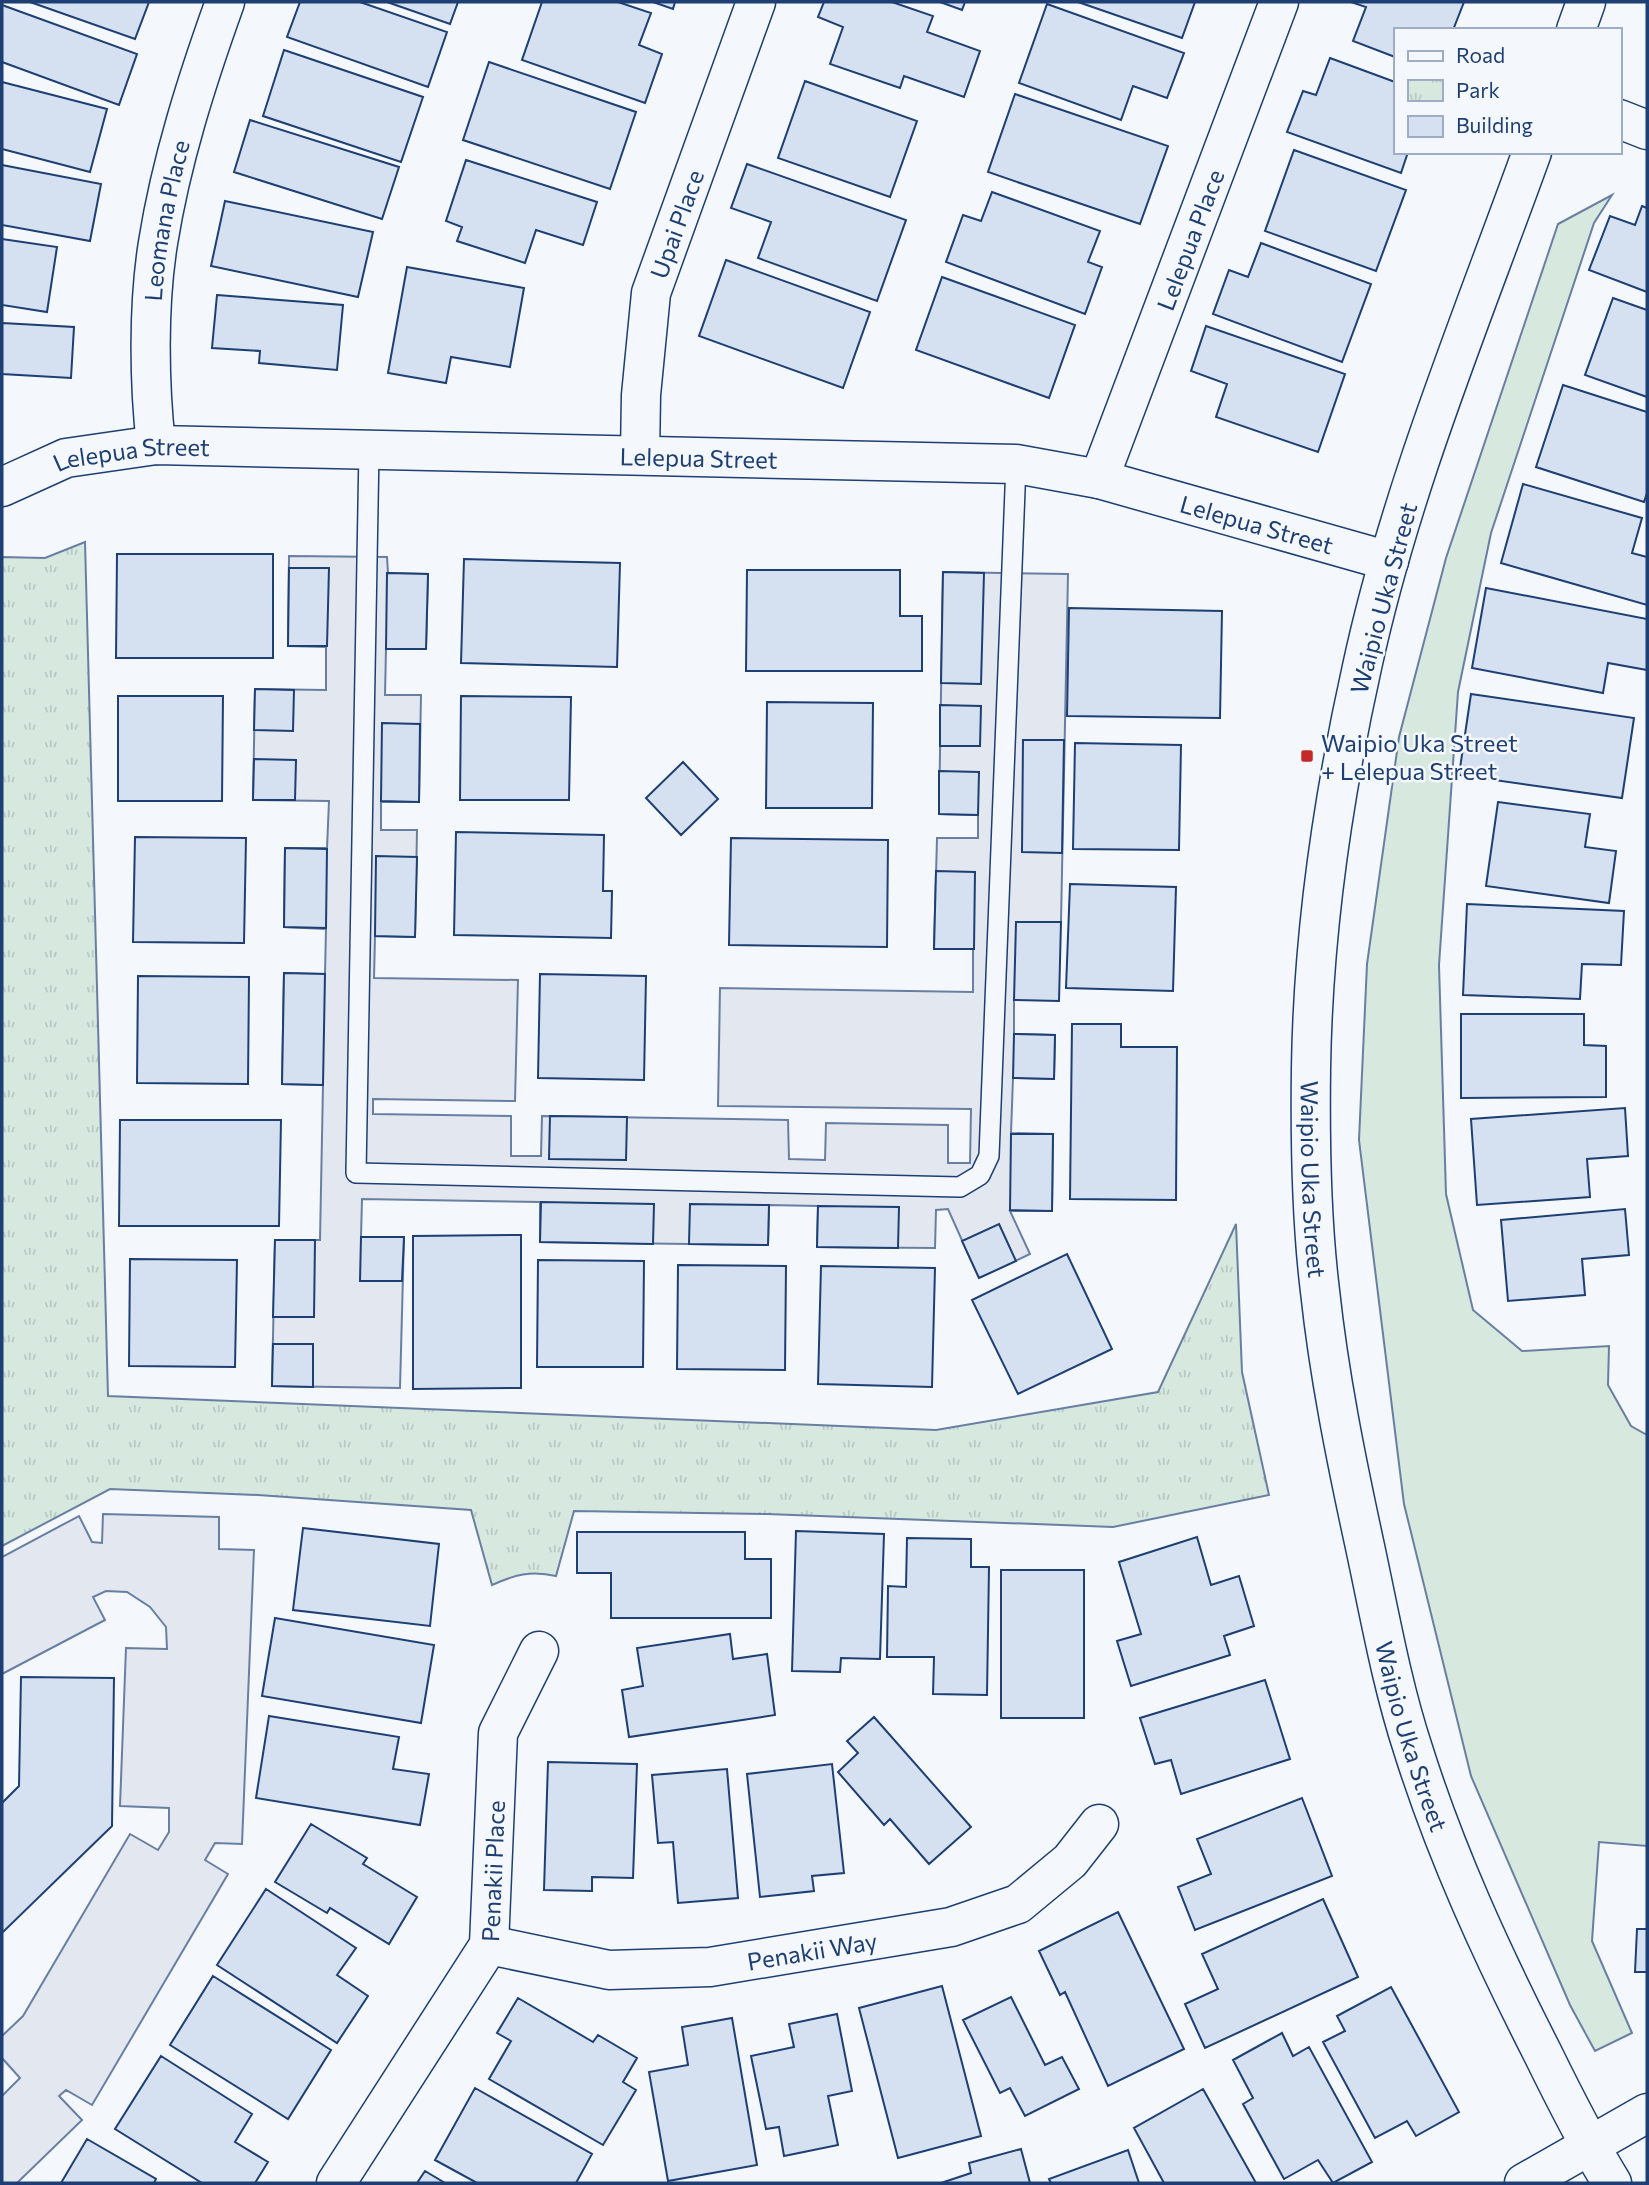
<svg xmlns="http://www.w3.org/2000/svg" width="1649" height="2185" viewBox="0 0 1649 2185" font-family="Commissioner,sans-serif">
<defs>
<pattern id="park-tufts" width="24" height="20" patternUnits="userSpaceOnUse" patternTransform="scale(1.75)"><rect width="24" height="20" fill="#d7e8df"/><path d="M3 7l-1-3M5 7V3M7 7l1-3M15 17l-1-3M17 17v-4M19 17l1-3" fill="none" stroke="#b8c8c3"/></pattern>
</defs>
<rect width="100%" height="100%" fill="#f4f7fb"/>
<path fill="#d7e8df" stroke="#687fa3" stroke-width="2" d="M1612 195 1594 223 1491 533 1458 692 1439 965 1446 1194 1473 1310 1522 1351 1609 1346 1608 1385 1631 1426 1647 1435V1846L1599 1842 1592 1941 1632 2033 1595 2051 1570 2005 1471 1776 1404 1504 1359 1140 1367 964 1399 737 1446 558 1558 224Z"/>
<path fill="url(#park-tufts)" stroke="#687fa3" stroke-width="2" d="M85 542 108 1396 936 1430 1158 1392 1236 1224 1242 1372 1269 1495 1113 1527 767 1514 574 1511 556 1576C531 1570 514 1575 492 1585L471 1510 258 1495 110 1489 2 1546V557L45 558Z"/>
<path fill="#e3e8f0" stroke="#687fa3" stroke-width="2" d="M289 556 387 557 388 573 428 574 426 649H386L385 695H421L419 802H381V830H417L415 937 375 936 374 978 518 980 515 1101 373 1099V1114L511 1116V1156H541L542 1116 788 1120 789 1159 825 1160 826 1123 948 1125V1163H970L971 1109 718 1106 720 988 973 992V949H934L937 838H978V815L939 814 943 572 1068 574 1061 922 1014 1000V1034L1055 1035 1054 1079 1013 1078 1011 1133 1053 1134 1052 1211H1010L1030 1254 979 1278 948 1209 936 1210 935 1248 817 1247 818 1206 769 1205 768 1245 540 1242V1202L362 1199 361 1237H404L400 1388 272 1386 275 1240H320L323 1085 282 1084 284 973 325 974 326 929 284 927 285 848H327L329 801 253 800 255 689 326 690V647L288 646Z
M103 1514 219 1517V1549L254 1550 242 1844 215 1843 205 1860 228 1874 92 2105 66 2090 59 2096 82 2120 17 2183H2V2096L20 2078 2 2058V2036L23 2016 130 1834 158 1850 169 1832V1808L120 1806 126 1648 167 1649 166 1627 150 1607 127 1592 106 1591 93 1597 105 1620 2 1674V1557L79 1516 92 1542 102 1543Z"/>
<path fill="#d5e0f0" stroke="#1d3f73" stroke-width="2" d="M30 2H149L135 39Z
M300 2H360L447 32 428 87 287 37Z
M387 2H458L450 24Z
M542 2H618L651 13 639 45 662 54 645 103 522 60Z
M653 2H675L673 9Z
M824 2H892L933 16 927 32 980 51 964 97 904 76 900 88 830 64 843 27 818 17Z
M940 2H965L962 10Z
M1078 2H1195L1182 38Z
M1351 2H1464L1453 30H1395V57L1353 41 1366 7Z
M1047 4 1184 53 1167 98 1133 86 1121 120 1019 83Z
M2 5 137 54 119 105 2 62Z
M284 50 423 97 401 162 263 116Z
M1330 58 1395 82V152H1408L1401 173 1287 132 1303 91 1316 95Z
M489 62 636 112 610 189 463 140Z
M805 81 917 121 890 197 778 158Z
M2 82 107 109 90 172 2 149Z
M1015 94 1168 146 1140 224 988 172Z
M250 120 399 167 382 219 234 172Z
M1294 150 1406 190 1376 271 1265 231Z
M466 160 597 202 583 245 536 230 525 263 457 241 462 227 446 221Z
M747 164 906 220 877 301 758 258 771 222 731 208Z
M2 165 101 184 90 241 2 225Z
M992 192 1100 231 1088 262 1102 267 1085 314 946 262 963 215 981 221Z
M225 201 373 232 358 297 211 266Z
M1642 206 1647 208V292L1589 270 1610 216 1635 225Z
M2 239 57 247 47 312 2 305Z
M1261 243 1371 284 1342 362 1213 314 1229 270 1248 277Z
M726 260 870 312 843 388 699 336Z
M407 267 524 288 510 367 451 357 446 383 388 373Z
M942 277 1075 325 1049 398 916 350Z
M217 295 343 305 337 370 259 363 260 351 212 348Z
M1613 298 1647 310V397L1585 375Z
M2 323 74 327 71 378 2 374Z
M1206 326 1345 374 1318 452 1216 417 1227 384 1191 371Z
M1563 385 1647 412V493L1644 502 1536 467Z
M1523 484 1642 518 1632 553 1647 557V605L1501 563Z
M117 554H273V658H116Z
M464 559 620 563 617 667 461 663Z
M289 568H329L327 646H288Z
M747 570H900V616H922V671H746Z
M943 572 984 573 981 684 941 683Z
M387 573 428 574 426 649H386Z
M1486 588 1647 619V670L1608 663 1603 693 1472 668Z
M1069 608 1222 611 1220 718 1067 716Z
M255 689 294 690 293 731 254 730Z
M1471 694 1634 718 1622 798 1459 775Z
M118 696H223L222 801H118Z
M461 696 571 697 569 800H460Z
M767 702 873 703 872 808H766Z
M940 705 981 706 980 746H940Z
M382 723 420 724 419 802 381 801Z
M1023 740H1064L1062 853 1022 852Z
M1075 743 1181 745 1179 850 1073 849Z
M254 759 296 760 295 800H253Z
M683 762 718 799 681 835 646 798Z
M939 771 979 772 978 815 939 814Z
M1498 802 1590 814 1585 847 1616 851 1609 903 1486 886Z
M456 832 604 835 603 891H612L611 938 454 935Z
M135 837 246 838 244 943 133 942Z
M731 838 888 840 887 947 729 945Z
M285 848 327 849 326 928 284 927Z
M376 856 417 857 415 937 375 936Z
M936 871 975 872 974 949H934Z
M1070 884 1176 887 1173 991 1066 988Z
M1467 904 1624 911 1621 965 1582 964 1580 999 1463 995Z
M1016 922H1061L1059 1001 1014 1000Z
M284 973 325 974 323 1085 282 1084Z
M540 974 646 976 644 1080 538 1078Z
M138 976 249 977 248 1084 137 1083Z
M1461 1014H1584V1045L1606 1046V1097L1461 1098Z
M1072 1024H1121V1047H1177L1176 1200 1070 1199Z
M1014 1034 1055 1035 1054 1079 1013 1078Z
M1625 1108 1628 1156 1587 1159 1590 1197 1477 1205 1471 1119Z
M550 1116 627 1117 626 1160 549 1159Z
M120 1120H281L279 1226H119Z
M1011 1134H1053L1052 1211 1010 1210Z
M541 1202 654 1204 653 1244 540 1242Z
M690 1204 769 1205 768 1245 689 1244Z
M818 1206 899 1207 898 1248 817 1247Z
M1625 1209 1629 1255 1582 1259 1585 1295 1508 1301 1501 1220Z
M999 1224 1016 1261 979 1278 962 1241Z
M521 1235V1388L413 1389V1236Z
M361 1237H404L402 1281H360Z
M275 1240H315L314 1317H273Z
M1067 1254 1112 1349 1018 1394 972 1300Z
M130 1259 237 1260 235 1367 129 1366Z
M538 1260 644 1261 643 1367H537Z
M678 1265 786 1266 785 1370 677 1369Z
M821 1266 935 1268 932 1387 818 1384Z
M273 1344H313V1387L272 1386Z
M303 1528 439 1544 430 1626 293 1610Z
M796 1531 884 1534 880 1659 841 1658 840 1672 792 1671Z
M577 1532H745V1559H771V1618H611V1573H577Z
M1197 1537 1211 1585 1239 1576 1254 1626 1224 1636 1230 1655 1131 1686 1117 1641 1141 1634 1119 1562Z
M907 1538 971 1539V1567H989L987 1695 933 1694 934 1657H887L888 1586 906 1587Z
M1001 1570H1084V1718H1001Z
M275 1618 434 1645 421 1723 262 1696Z
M730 1634 733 1659 767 1654 775 1715 629 1737 622 1690 643 1686 637 1648Z
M21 1677 114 1678 112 1826 2 1933V1803L19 1786Z
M1265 1680 1290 1759 1181 1794 1171 1760 1155 1764 1140 1718Z
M269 1716 399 1737 393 1769 429 1774 420 1825 256 1798Z
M874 1717 971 1827 929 1864 890 1819 884 1825 838 1772 858 1753 847 1741Z
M548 1762 637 1764 633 1878 592 1877V1891L544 1890Z
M832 1764 844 1873 812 1876 814 1891 760 1897 747 1774Z
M727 1769 738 1898 678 1903 673 1842 658 1843 652 1775Z
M1302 1798 1332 1876 1195 1930 1178 1887 1211 1874 1197 1839Z
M311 1824 367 1858 363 1864 417 1897 389 1944 330 1908 327 1913 275 1882Z
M266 1889 356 1948 337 1975 368 1996 337 2043 217 1965Z
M1323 1899 1358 1977 1205 2048 1185 2004 1218 1989 1202 1954Z
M1118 1912 1184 2049 1108 2086 1065 1992 1060 1995 1039 1951Z
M1637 1929H1647V1972H1635Z
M213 1976 331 2050 288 2119 170 2045Z
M942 1986 981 2136 898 2158 859 2008Z
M1391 1987 1459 2112 1416 2136 1407 2121 1375 2138 1323 2042 1345 2031 1337 2016Z
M1011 1997 1045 2065 1062 2057 1079 2089 1025 2116 1010 2088 1000 2093 963 2020Z
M518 1998 593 2042 598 2035 637 2058 623 2082 636 2090 603 2145 489 2079 511 2041 497 2033Z
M837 2014 852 2091 828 2096 838 2145 784 2156 779 2127 766 2129 751 2056 794 2047 789 2024Z
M732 2018 757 2165 668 2181 649 2072 688 2065 682 2027Z
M1282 2033 1293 2056 1309 2047 1372 2162 1333 2183 1318 2160 1284 2179 1243 2104 1253 2098 1233 2060Z
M161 2056 252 2114 235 2142 268 2162 255 2183H202L115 2129Z
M475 2088 592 2154 576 2183H477L435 2160Z
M1203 2089 1256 2183H1164L1134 2128Z
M87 2139 156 2179 154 2183H61Z
M1021 2149 1030 2183H941L971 2173 969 2163Z
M1128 2150 1139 2183H1051L1049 2179Z
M425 2171 445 2183H417Z"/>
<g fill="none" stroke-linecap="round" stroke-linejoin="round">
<g stroke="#1d3f73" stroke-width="22">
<path id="service" d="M369 450 356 1173 960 1187 980 1175 989 1156 1016 464"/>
</g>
<g stroke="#1d3f73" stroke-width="41">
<g id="minor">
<path d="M1619 119 1647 130"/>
<path id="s1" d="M156 445C149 383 148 305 158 243 171 161 197 80 225 2"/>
<path id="s2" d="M640 455 641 395 651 293 756 2"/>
<path id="s3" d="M1099 479 1279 2"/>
<path id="s4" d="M2 487 66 458 156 445 1016 464 1099 479 1389 561"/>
<path id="s5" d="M489 1945 609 1970 710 1967 951 1927 1018 1904 1070 1861 1099 1824"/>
<path id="s6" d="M336 2183 489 1945 498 1733 539 1651"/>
<path d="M1524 2183 1647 2113"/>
</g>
</g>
<g stroke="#1d3f73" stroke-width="41">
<g id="tertiary">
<path d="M1576 30 1586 2"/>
<path id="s7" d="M1532 152C1471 321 1400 491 1362 667 1333 797 1313 934 1311 1068 1310 1141 1311 1218 1320 1291 1329 1375 1346 1459 1364 1542 1379 1611 1391 1682 1413 1749 1446 1854 1492 1954 1542 2052 1564 2097 1586 2141 1612 2183"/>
</g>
</g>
<use href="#service" stroke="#f4f7fb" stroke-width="19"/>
<use href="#minor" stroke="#f4f7fb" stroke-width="38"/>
<use href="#tertiary" stroke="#f4f7fb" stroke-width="38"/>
</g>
<rect fill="#c62828" stroke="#f4f7fb" stroke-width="2.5" x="1300" y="749" width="14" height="14" rx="3.5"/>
<g text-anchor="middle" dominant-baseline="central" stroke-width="5" stroke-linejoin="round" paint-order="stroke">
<g font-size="24" fill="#1d3f73" stroke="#f4f7fb">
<text stroke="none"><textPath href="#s1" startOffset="226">Leomana Place</textPath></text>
<text stroke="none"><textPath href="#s2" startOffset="236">Upai Place</textPath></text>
<text stroke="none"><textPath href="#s3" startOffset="256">Lelepua Place</textPath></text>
<text stroke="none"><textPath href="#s4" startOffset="136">Lelepua Street</textPath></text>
<text stroke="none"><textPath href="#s4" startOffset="704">Lelepua Street</textPath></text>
<text stroke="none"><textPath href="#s4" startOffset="1270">Lelepua Street</textPath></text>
<text transform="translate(1383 598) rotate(-75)">Waipio Uka Street</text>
<text stroke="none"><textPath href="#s7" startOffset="1059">Waipio Uka Street</textPath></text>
<text stroke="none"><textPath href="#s7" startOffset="1626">Waipio Uka Street</textPath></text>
<text stroke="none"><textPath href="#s6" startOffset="357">Penakii Place</textPath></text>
<text stroke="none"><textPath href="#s5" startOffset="327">Penakii Way</textPath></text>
</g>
<g font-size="24" fill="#1d3f73" stroke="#f4f7fb" text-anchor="start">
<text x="1321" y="742">Waipio Uka Street<tspan x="1321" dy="28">+ Lelepua Street</tspan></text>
</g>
</g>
<rect width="1649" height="2185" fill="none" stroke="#1d3f73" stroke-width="7"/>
<rect x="1394" y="28" width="228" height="126" fill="#f4f7fb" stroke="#9eadc5" stroke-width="2"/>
<rect x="1408" y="51" width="35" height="10" fill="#f4f7fb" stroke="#9eadc5" stroke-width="2"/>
<text x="1456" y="63" font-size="21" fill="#1d3f73">Road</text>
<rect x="1408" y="80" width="35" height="21" fill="url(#park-tufts)" stroke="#9eadc5" stroke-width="2"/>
<text x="1456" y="98" font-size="21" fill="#1d3f73">Park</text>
<rect x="1408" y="116" width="35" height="21" fill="#d5e0f0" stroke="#9eadc5" stroke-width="2"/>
<text x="1456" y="133" font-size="21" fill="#1d3f73">Building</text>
</svg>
